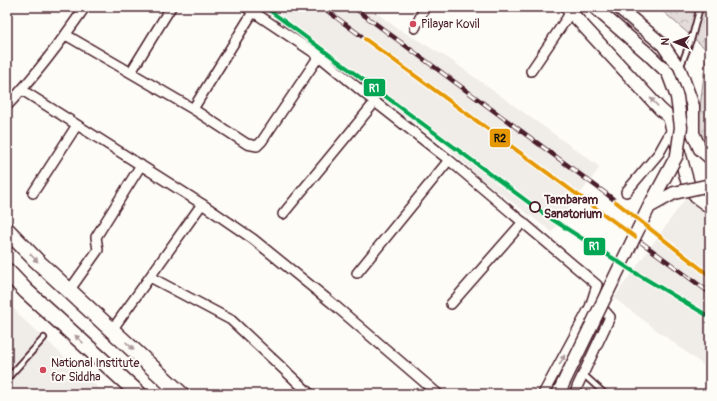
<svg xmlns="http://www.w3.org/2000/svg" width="717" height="401" viewBox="0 0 717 401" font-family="Pangolin,sans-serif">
<defs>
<pattern id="forest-crowns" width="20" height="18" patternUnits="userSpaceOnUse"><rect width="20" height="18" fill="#e3dcda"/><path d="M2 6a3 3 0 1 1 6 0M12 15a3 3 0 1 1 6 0" fill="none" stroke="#c4bcbb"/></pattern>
</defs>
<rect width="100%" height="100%" fill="#fdfcf7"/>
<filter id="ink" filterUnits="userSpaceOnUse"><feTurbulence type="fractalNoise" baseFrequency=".025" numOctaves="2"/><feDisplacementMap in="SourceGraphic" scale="8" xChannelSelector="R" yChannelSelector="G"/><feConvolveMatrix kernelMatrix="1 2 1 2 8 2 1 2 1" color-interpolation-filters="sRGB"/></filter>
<g filter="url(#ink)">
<path fill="#f0ece8" d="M260 7H368L397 28 451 60 495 92 600 167 552 232 480 178 444 144 359 84 346 72 323 56Z
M685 199 710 214V370L614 298Z
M7 301 24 320 105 394H7Z"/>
<path fill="url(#forest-crowns)" stroke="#967e82" d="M658 7H710V147L696 139 707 50Z"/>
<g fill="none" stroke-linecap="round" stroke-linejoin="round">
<g stroke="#4a1f2b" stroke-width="8">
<path id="service" d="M680 68 692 37 700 7
M583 374 605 394
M7 379 44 338"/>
</g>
<g stroke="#4a1f2b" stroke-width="12">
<path id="minor" d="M246 7 319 56 375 102 449 160 597 285 590 307
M415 28 425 7
M66 35 193 109 247 144 257 146 262 141 319 56
M531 71 571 12
M131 72 171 7
M22 90 202 204 253 239 332 303 438 394
M7 106C36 75 61 42 85 7
M193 109 253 12
M626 192 659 153 673 128
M33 193 77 125
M283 214 375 102
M357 273 449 160
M150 277 231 320 310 394
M69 291 98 250 96 237 141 165
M451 304 523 222
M112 330 202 204
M543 394 590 307 603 309 610 317 577 387 575 394"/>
</g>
<g stroke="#4a1f2b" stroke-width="15">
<path id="tertiary" d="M566 7 660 109 669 117 688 184 696 197 710 207
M618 7 663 45 680 70 693 106V133L700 149 710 158"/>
</g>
<g stroke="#4a1f2b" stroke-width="18">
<path id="primary" d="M7 230 36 260 181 394
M7 271 26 291 139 394"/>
</g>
<use href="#service" stroke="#fdfcf7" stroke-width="4.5"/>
<use href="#minor" stroke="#fdfcf7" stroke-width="9"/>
<use href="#tertiary" stroke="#fdfcf7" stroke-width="12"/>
<use href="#primary" stroke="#fdfcf7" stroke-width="15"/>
<g stroke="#4a1f2b" stroke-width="4.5">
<path id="rail" d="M322 7 710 293
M353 7 608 195 710 276
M639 275 710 317"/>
</g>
<use href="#rail" stroke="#fdfcf7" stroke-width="3" stroke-dasharray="9" stroke-linecap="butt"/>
<g stroke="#4a1f2b" stroke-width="15" stroke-linecap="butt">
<path id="tertiary-bridge" d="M649 207 674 193 710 185
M558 394 649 207 677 155 681 127 677 97 668 73 646 52 594 7"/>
</g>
<use href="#tertiary-bridge" stroke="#fdfcf7" stroke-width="12"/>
<g stroke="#fdfcf7" stroke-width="7">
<path id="rail-1" d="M265 7 547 216 639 275 710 317"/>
</g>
<g stroke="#fdfcf7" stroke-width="7">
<path id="rail-2" d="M365 39 635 237
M616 202 710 276"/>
</g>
<use href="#rail-1" stroke="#00a651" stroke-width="4"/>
<use href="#rail-2" stroke="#e69804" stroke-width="4"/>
</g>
<defs><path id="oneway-solid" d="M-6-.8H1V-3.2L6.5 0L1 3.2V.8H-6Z"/></defs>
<g fill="#ac999b">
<use href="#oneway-solid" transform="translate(654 102) rotate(-133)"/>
<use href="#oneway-solid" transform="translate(34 258) rotate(45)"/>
<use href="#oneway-solid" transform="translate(79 339) rotate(-137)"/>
<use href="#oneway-solid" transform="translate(130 346) rotate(43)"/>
<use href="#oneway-solid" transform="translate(562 360) rotate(-62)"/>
</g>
</g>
<g fill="#d1495b" stroke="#fdfcf7" stroke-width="1.5">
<circle cx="413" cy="24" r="4"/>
<circle cx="43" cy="370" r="4"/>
</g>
<circle fill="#fdfcf7" stroke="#4a1f2b" stroke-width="2" cx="535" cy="207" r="5"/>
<g text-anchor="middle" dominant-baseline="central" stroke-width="4" stroke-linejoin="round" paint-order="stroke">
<g font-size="12" fill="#4a1f2b" stroke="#fdfcf7" text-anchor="start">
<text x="421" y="24">Pilayar Kovil</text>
<text x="51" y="363">National Institute<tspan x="51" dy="14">for Siddha</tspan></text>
</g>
<g font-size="12" font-weight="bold" fill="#4a1f2b" stroke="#fdfcf7" text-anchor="start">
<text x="544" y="200">Tambaram<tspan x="544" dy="14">Sanatorium</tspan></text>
</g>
</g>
<g stroke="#fdfcf7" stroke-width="1.5">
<rect x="363" y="78" width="23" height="19" rx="4" fill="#00a651"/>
<rect x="489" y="128" width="22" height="20" rx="4" fill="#e69804"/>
<rect x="583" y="237" width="23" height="19" rx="4" fill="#00a651"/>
</g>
<g font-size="11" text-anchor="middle" font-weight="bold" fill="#fff">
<text x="374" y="92">R1</text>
<text x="594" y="250">R1</text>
</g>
<g font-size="11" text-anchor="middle" font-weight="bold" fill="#111">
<text x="500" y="142">R2</text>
</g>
<rect width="717" height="401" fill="none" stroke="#fdfcf7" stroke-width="24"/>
<rect x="12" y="12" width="693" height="377" fill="none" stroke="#4a1f2b" stroke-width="1.5" filter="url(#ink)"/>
<g transform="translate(675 42) rotate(272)" stroke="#fdfcf7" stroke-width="3" paint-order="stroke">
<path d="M0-3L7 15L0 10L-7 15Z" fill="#4a1f2b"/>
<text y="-6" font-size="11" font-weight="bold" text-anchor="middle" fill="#4a1f2b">N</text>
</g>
</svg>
